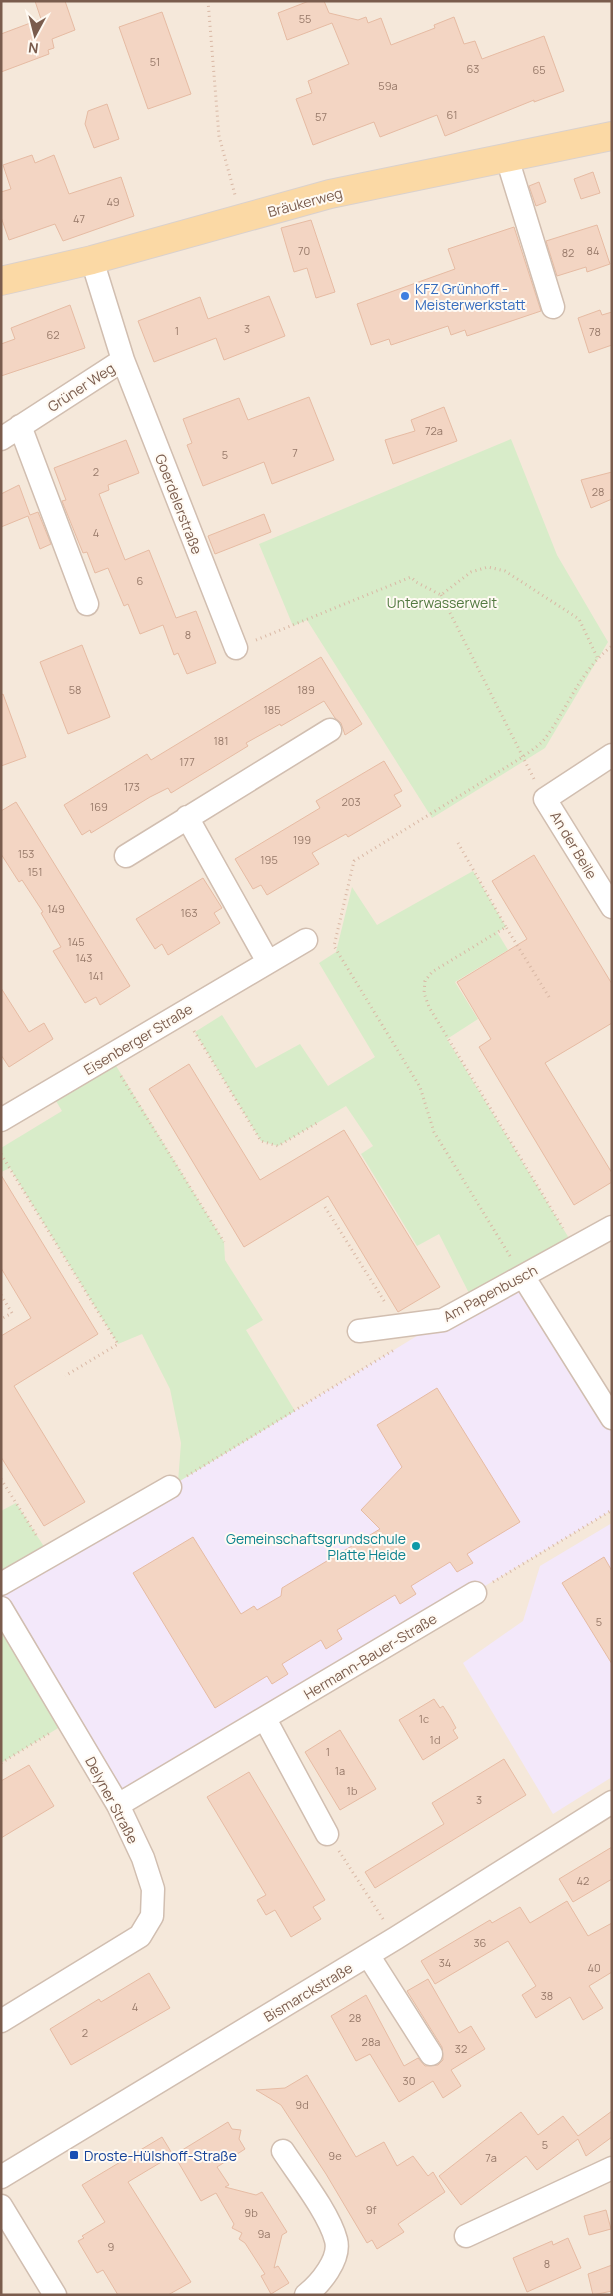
<svg xmlns="http://www.w3.org/2000/svg" width="613" height="2296" viewBox="0 0 613 2296" font-family="Manrope,sans-serif">
<rect width="100%" height="100%" fill="#fdf6ec"/>
<path fill="#f5e8da" d="M1 1H612V2295H1Z"/>
<path fill="#f3e8fa" d="M523 1276 612 1418V1510L118 1805 1 1607V1584L170 1487 443 1320Z
M612 1523V1777L553 1814 463 1663 523 1621 540 1566Z"/>
<path fill="#d8ecc9" d="M511 439 557 555 608 642 545 748 432 818 307 620 293 626 259 544Z
M473 871 506 927 497 932 508 950 455 982 478 1019 447 1039 575 1248 474 1303 439 1234 417 1246 361 1154 373 1146 346 1106 278 1146 261 1141 195 1032 222 1015 256 1068 300 1044 328 1086 375 1057 319 963 336 952 352 887 377 925Z
M110 1056 224 1242 225 1260 263 1320 246 1330 295 1411 178 1482 181 1443 170 1389 142 1334 118 1344 10 1168 1 1172V1148L62 1111 50 1091Z
M16 1503 50 1556 1 1584V1511Z
M1 1622 68 1722 1 1763Z"/>
<path fill="#f3d5c3" stroke="#e6bba3" d="M35 1H65L75 30 52 39 54 48 48 50 49 54 1 72V34L41 19Z
M309 1H324L329 13 358 20 366 17 368 23 381 18 391 45 435 28 434 25 454 17 464 44 475 41 482 59 544 36 564 91 534 102V100L445 136 437 115 380 137 374 122 313 145 296 99 312 93 308 81 349 64 332 23 287 40 278 13Z
M162 12 191 94 148 109 119 27Z
M107 104 119 139 94 148 85 124 88 111Z
M32 155 35 163 54 155 69 194 121 177 134 216 63 241 55 224 9 240 1 217V192L11 189 3 165Z
M593 172 600 193 581 199 574 179Z
M539 182 546 202 536 206 529 186Z
M311 220 335 292 316 298 307 268 294 272 281 228Z
M597 225 610 264 587 272 586 267 557 276 546 241Z
M514 227 541 311 467 336 465 330 451 335 448 326 391 345 389 339 371 345 357 304 455 269 448 249Z
M269 296 285 336 224 360 216 338 154 362 138 321 200 297 208 319Z
M70 305 85 348 1 376V344L15 339 11 328Z
M600 310 602 315 612 312V345L589 353 578 318Z
M309 397 334 460 272 484 264 462 203 486 187 445 192 443 183 419 239 398 248 420Z
M444 407 457 441 393 464 385 440 415 431 411 420Z
M126 440 139 473 108 485 109 490 99 494 125 560 149 550 176 618 196 611 216 663 187 674 178 653 174 655 163 625 140 634 128 604 124 606 108 568 95 573 87 552 83 553 62 501 66 500 54 468Z
M612 472V499L591 508 581 480Z
M19 485 30 515 38 512 51 544 40 549 28 516 1 527V494Z
M264 514 271 532 215 554 208 536Z
M82 645 110 717 68 734 40 662Z
M321 657 362 724 345 735 341 723 335 718 324 701 281 726 280 724 246 743 248 746 171 793 168 788 150 797 91 833 90 830 82 835 64 805 147 754 151 760Z
M3 694 26 757 1 766V695Z
M384 761 402 791 394 795 401 806 348 837 346 834 312 853 319 864 267 895 261 885 253 889 235 859 320 808 316 801Z
M16 802 130 986 100 1005 96 997 85 1003 53 951 61 947 41 913 43 912 22 880 19 882 1 854V811Z
M534 855 612 984V1023L545 1063 612 1173V1182L574 1205 479 1047 491 1039 457 982 527 939 492 881Z
M203 878 222 908 214 913 220 923 168 955 162 944 155 949 136 919Z
M1 988 29 1032 44 1023 53 1039 9 1067 1 1055Z
M189 1064 260 1180 344 1130 440 1287 398 1312 328 1196 244 1247 149 1089Z
M1 1175 98 1334 14 1386 85 1502 44 1526 1 1457V1336L31 1318 1 1268Z
M437 1388 520 1522 467 1554 473 1563 457 1572 450 1562 411 1586 416 1594 400 1604 395 1595 337 1630 342 1639 326 1649 321 1640 282 1664 288 1674 272 1684 267 1676 215 1708 133 1573 193 1537 241 1614 254 1606 257 1610 281 1596 282 1588 380 1529 361 1510 402 1467 377 1425Z
M604 1557 612 1571V1664L562 1583Z
M434 1699 440 1708 443 1706 450 1717 456 1728 453 1730 458 1738 423 1760 399 1720Z
M340 1730 376 1789 340 1810 305 1752Z
M504 1759 526 1795 375 1888 365 1872 444 1824 432 1803Z
M29 1765 54 1806 1 1838V1781Z
M249 1772 325 1900 313 1907 321 1919 291 1937 275 1910 266 1915 257 1900 266 1895 207 1797Z
M612 1847V1879L573 1902 559 1879Z
M567 1901 588 1936 612 1923V1972L589 1986 603 2008 583 2020 570 1997 536 2018 522 1995 536 1986 508 1941 435 1984 421 1961 490 1920 492 1923 520 1907 530 1923Z
M149 1973 170 2008 71 2065 50 2029 99 1999 101 2002Z
M428 1979 459 2033 471 2026 485 2049 451 2070 461 2086 443 2098 433 2081 399 2102 370 2054 356 2061 331 2016 366 1995 404 2066 418 2058 425 2066 438 2065 443 2060 442 2047 407 1991Z
M307 2075 356 2157 384 2142 397 2166 413 2156 428 2176 433 2172 445 2192 398 2224 404 2232 377 2249 372 2240 367 2243 326 2174 281 2105 256 2090 285 2088Z
M612 2111V2137L586 2156 578 2139 537 2170 526 2156 461 2205 439 2176 521 2112 538 2135 563 2116 578 2136Z
M228 2122 232 2129 241 2130 239 2139 245 2149 217 2167 229 2185 225 2187 256 2195 262 2192 287 2232 282 2235 274 2268 278 2266 289 2283 271 2294 261 2276 265 2274 245 2243 239 2239 242 2233 232 2228 234 2224 216 2193 201 2201 174 2155Z
M162 2137 173 2155 128 2182 191 2282 168 2295H118L103 2270 97 2273 78 2241 84 2238 82 2236 105 2222 82 2185Z
M606 2210 611 2229 589 2235 584 2216Z
M568 2238 581 2268 527 2292 513 2258 552 2241 553 2245Z
M612 2265V2291L593 2295 588 2274Z"/>
<g fill="none" stroke-linecap="round" stroke-linejoin="round">
<g stroke="#d1beb0" stroke-width="25">
<path id="minor" d="M507 158 553 307
M123 360 236 648
M20 426 87 604
M1 439 123 360 92 260
M612 755 545 799 612 907
M187 817 268 962
M126 856 330 730
M1 1120 306 940
M523 1276 612 1418
M359 1331 443 1320 612 1227
M1 1584 170 1487
M1 1608 118 1805 143 1858 153 1889 152 1916 140 1936 1 2021
M265 1719 327 1834
M118 1805 475 1593
M368 1955 431 2054
M283 2151C298 2174 329 2213 336 2240 341 2259 320 2284 306 2295
M1 2177 396 1938 612 1802
M1 2206 55 2295
M466 2236 612 2168"/>
</g>
<g stroke="#dad1cd" stroke-width="30">
<path id="major" d="M1 281 92 260 330 194 612 136"/>
</g>
<path stroke="#d9b8a5" stroke-width="3" stroke-dasharray="1 4" stroke-linecap="butt" d="M208 1 219 136 235 195
M441 595 534 779
M256 640 411 577 416 582 441 595 471 572 488 567 505 571 579 619 597 657
M458 843 506 927
M549 997 506 927 432 972 425 981 424 993 429 1007 563 1228
M194 1031 261 1141 278 1146 317 1123
M121 1076 224 1242
M1 1154 118 1344 65 1376
M325 1207 386 1304
M510 1256 434 1132 420 1087 334 946 354 861 521 758C528 753 537 747 543 741 568 709 579 671 612 646
M1 1295 12 1313 1 1319
M187 1476 394 1350
M1 1479 38 1538
M493 1582 612 1510
M1 1763 50 1733
M339 1851 383 1919"/>
<use href="#minor" stroke="#fff" stroke-width="22"/>
<use href="#major" stroke="#fbd9a5" stroke-width="28"/>
</g>
<circle fill="#3f7fe0" stroke="#fffaf3" stroke-width="2" cx="405" cy="296" r="5"/>
<circle fill="#0f9aa8" stroke="#fffaf3" stroke-width="2" cx="416" cy="1546" r="5"/>
<rect fill="#1a4fb4" stroke="#fffaf3" stroke-width="2" x="69" y="2150" width="10" height="10" rx="2.5"/>
<g text-anchor="middle" dominant-baseline="central" stroke-width="4" stroke-linejoin="round" paint-order="stroke">
<g font-size="11" fill="#987a6a">
<text x="305" y="18">55</text>
<text x="155" y="61">51</text>
<text x="473" y="68">63</text>
<text x="539" y="69">65</text>
<text x="388" y="85">59a</text>
<text x="452" y="114">61</text>
<text x="321" y="116">57</text>
<text x="113" y="201">49</text>
<text x="79" y="218">47</text>
<text x="304" y="250">70</text>
<text x="593" y="250">84</text>
<text x="568" y="252">82</text>
<text x="247" y="328">3</text>
<text x="177" y="330">1</text>
<text x="595" y="331">78</text>
<text x="53" y="334">62</text>
<text x="434" y="430">72a</text>
<text x="295" y="452">7</text>
<text x="225" y="454">5</text>
<text x="96" y="471">2</text>
<text x="598" y="491">28</text>
<text x="96" y="532">4</text>
<text x="140" y="580">6</text>
<text x="188" y="634">8</text>
<text x="75" y="689">58</text>
<text x="306" y="689">189</text>
<text x="272" y="709">185</text>
<text x="221" y="740">181</text>
<text x="187" y="761">177</text>
<text x="132" y="786">173</text>
<text x="351" y="801">203</text>
<text x="99" y="806">169</text>
<text x="302" y="839">199</text>
<text x="26" y="853">153</text>
<text x="269" y="859">195</text>
<text x="35" y="871">151</text>
<text x="56" y="908">149</text>
<text x="189" y="912">163</text>
<text x="76" y="941">145</text>
<text x="84" y="957">143</text>
<text x="96" y="975">141</text>
<text x="599" y="1621">5</text>
<text x="424" y="1718">1c</text>
<text x="435" y="1739">1d</text>
<text x="328" y="1751">1</text>
<text x="340" y="1770">1a</text>
<text x="352" y="1790">1b</text>
<text x="479" y="1799">3</text>
<text x="583" y="1880">42</text>
<text x="480" y="1942">36</text>
<text x="445" y="1962">34</text>
<text x="594" y="1967">40</text>
<text x="547" y="1995">38</text>
<text x="135" y="2006">4</text>
<text x="355" y="2017">28</text>
<text x="85" y="2032">2</text>
<text x="371" y="2041">28a</text>
<text x="461" y="2048">32</text>
<text x="409" y="2080">30</text>
<text x="302" y="2104">9d</text>
<text x="545" y="2144">5</text>
<text x="335" y="2155">9e</text>
<text x="491" y="2157">7a</text>
<text x="371" y="2209">9f</text>
<text x="251" y="2212">9b</text>
<text x="264" y="2233">9a</text>
<text x="111" y="2246">9</text>
<text x="547" y="2263">8</text>
</g>
<g font-size="14" fill="#7a5c4d" stroke="#fffaf3">
<text transform="translate(305 202) rotate(-15)">Bräukerweg</text>
<text transform="translate(81 387) rotate(-33)">Grüner Weg</text>
<text transform="translate(179 504) rotate(69)">Goerdelerstraße</text>
<text transform="translate(574 845) rotate(59)">An der Beile</text>
<text transform="translate(138 1039) rotate(-31)">Eisenberger Straße</text>
<text transform="translate(490 1293) rotate(-28)">Am Papenbusch</text>
<text transform="translate(370 1656) rotate(-31)">Hermann-Bauer-Straße</text>
<text transform="translate(112 1800) rotate(62)">Delyner Straße</text>
<text transform="translate(308 1992) rotate(-31)">Bismarckstraße</text>
</g>
<g font-size="14" fill="#366cbe" stroke="#fffaf3" text-anchor="start">
<text x="415" y="288">KFZ Grünhoff -<tspan x="415" dy="16">Meisterwerkstatt</tspan></text>
</g>
<g font-size="14" fill="#537a41" stroke="#fffaf3">
<text x="442" y="602">Unterwasserwelt</text>
</g>
<g font-size="14" fill="#0d838f" stroke="#fffaf3" text-anchor="end">
<text x="406" y="1538">Gemeinschaftsgrundschule<tspan x="406" dy="16">Platte Heide</tspan></text>
</g>
<g font-size="14" fill="#164399" stroke="#fffaf3" text-anchor="start">
<text x="84" y="2155">Droste-Hülshoff-Straße</text>
</g>
</g>
<rect width="613" height="2296" fill="none" stroke="#7a5c4d" stroke-width="5"/>
<g transform="translate(35 35) rotate(187)" stroke="#fffaf3" stroke-width="4" paint-order="stroke">
<path d="M0-4L9 19L0 12L-9 19Z" fill="#7a5c4d"/>
<text y="-8" font-size="14" font-weight="bold" text-anchor="middle" fill="#7a5c4d">N</text>
</g>
</svg>
